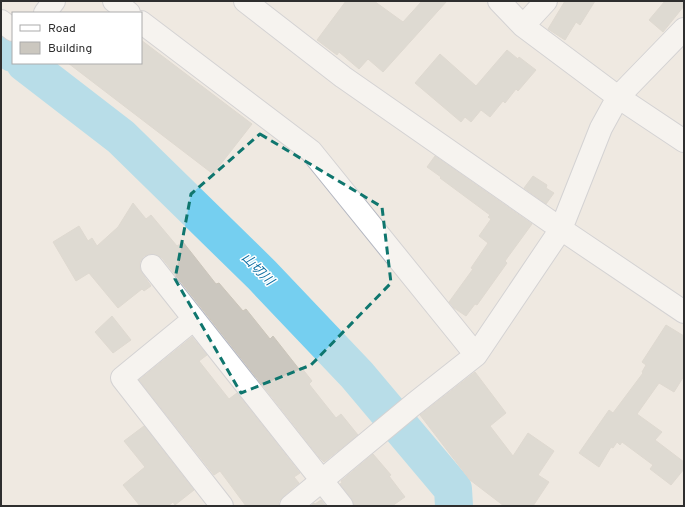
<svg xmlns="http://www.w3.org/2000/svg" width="685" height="507" viewBox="0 0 685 507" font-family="Overpass,'Noto Sans JP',sans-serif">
<rect width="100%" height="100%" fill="#efe9e1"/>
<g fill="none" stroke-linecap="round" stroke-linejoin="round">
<path stroke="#75cff0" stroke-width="38" d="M1 44 13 53
M25 63 121 137 262 275 357 375 453 489 454 506"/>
</g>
<path fill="#cbc7bf" stroke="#cbc5ba" d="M346 1H374L403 22 422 1H447L383 72 368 59 359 69 339 52 337 55 317 40Z
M565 1H595L580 25 576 22 565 40 548 29Z
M665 1H684V6L663 32 649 20Z
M141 40 252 124 213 174 68 63H141Z
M507 50 518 59 519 57 536 70 518 91 516 89 505 103 503 101 490 117 481 110 471 122 465 117 461 122 415 83 440 54 476 86Z
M435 156 532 224 505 261 507 263 477 305 475 304 466 316 454 308 449 302 473 269 471 268 488 243 479 236 491 219 488 217 490 215 440 178 441 177 427 167Z
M533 176 547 185 546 188 554 193 546 204 524 188Z
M133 203 146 219 151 215 177 246 183 242 216 284 219 283 243 311 246 309 270 339 273 336 299 369 301 367 312 381 309 384 336 418 341 414 358 435 324 462 319 457 162 258 157 255 150 254 144 256 140 262V268L142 273 151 286 144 291 142 289 118 308 89 273 76 281 53 242 79 226 88 241 92 238 97 246 118 227Z
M112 316 131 340 113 353 95 332Z
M666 325 684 336V376L674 392 659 383 637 414 662 432 655 440 684 462V469L671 485 650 469 653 465 622 442 620 445 617 442 613 448 611 447 599 467 579 453 609 410 613 413 643 373 642 372 646 365 642 362Z
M192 337 207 355 199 361 229 399 237 393 300 473 294 477 299 483 283 497 279 501V506H246L220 471 214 475 139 380Z
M475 372 506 413 490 426 513 456 528 433 554 451 538 475 549 482 533 506H504L470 480 420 415Z
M144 426 194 490 175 505 173 502 168 506H140L123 485 145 467 124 441Z
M373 454 391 475 389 476 405 497 392 506H354L352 499 340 484 342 483 341 481Z
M321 500 326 506H311L314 503 315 504Z"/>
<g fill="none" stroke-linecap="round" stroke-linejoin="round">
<g stroke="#b4b7c1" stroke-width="24">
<path id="street" d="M114 1 129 13
M245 1 343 77 561 229 684 312
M499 1 523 26 618 97 684 141
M45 13 54 1
M1 21 13 30
M141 22 311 151 476 355
M523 26 546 1
M152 266 342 506
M194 319 122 378 222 506
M291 506 414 404 476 355 561 229 601 128 618 97 684 29"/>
</g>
<use href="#street" stroke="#fff" stroke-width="22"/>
</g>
<path d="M0 0H685V507H0ZM260 134 382 207 391 283 311 365 241 393 175 279 191 194Z" fill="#efe9e1" fill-opacity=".55" fill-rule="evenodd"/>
<path fill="none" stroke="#0f766e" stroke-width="3" stroke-dasharray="8 5" stroke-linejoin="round" d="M260 134 382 207 391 283 311 365 241 393 175 279 191 194Z"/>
<g text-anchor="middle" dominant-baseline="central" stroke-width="3" stroke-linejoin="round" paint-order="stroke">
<g font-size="13" font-style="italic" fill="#0d6fa3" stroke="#fff">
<text transform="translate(257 270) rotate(45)">山切川</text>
</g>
</g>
<rect width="685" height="507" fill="none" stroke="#2e2e2e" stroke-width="4"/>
<rect x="12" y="12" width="130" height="52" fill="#ffffff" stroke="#ababab"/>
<rect x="20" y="25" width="20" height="6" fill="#ffffff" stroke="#ababab"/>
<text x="48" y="32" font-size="12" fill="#2e2e2e">Road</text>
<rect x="20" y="42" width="20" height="12" fill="#cbc7bf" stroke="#ababab"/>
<text x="48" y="52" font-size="12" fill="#2e2e2e">Building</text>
</svg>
